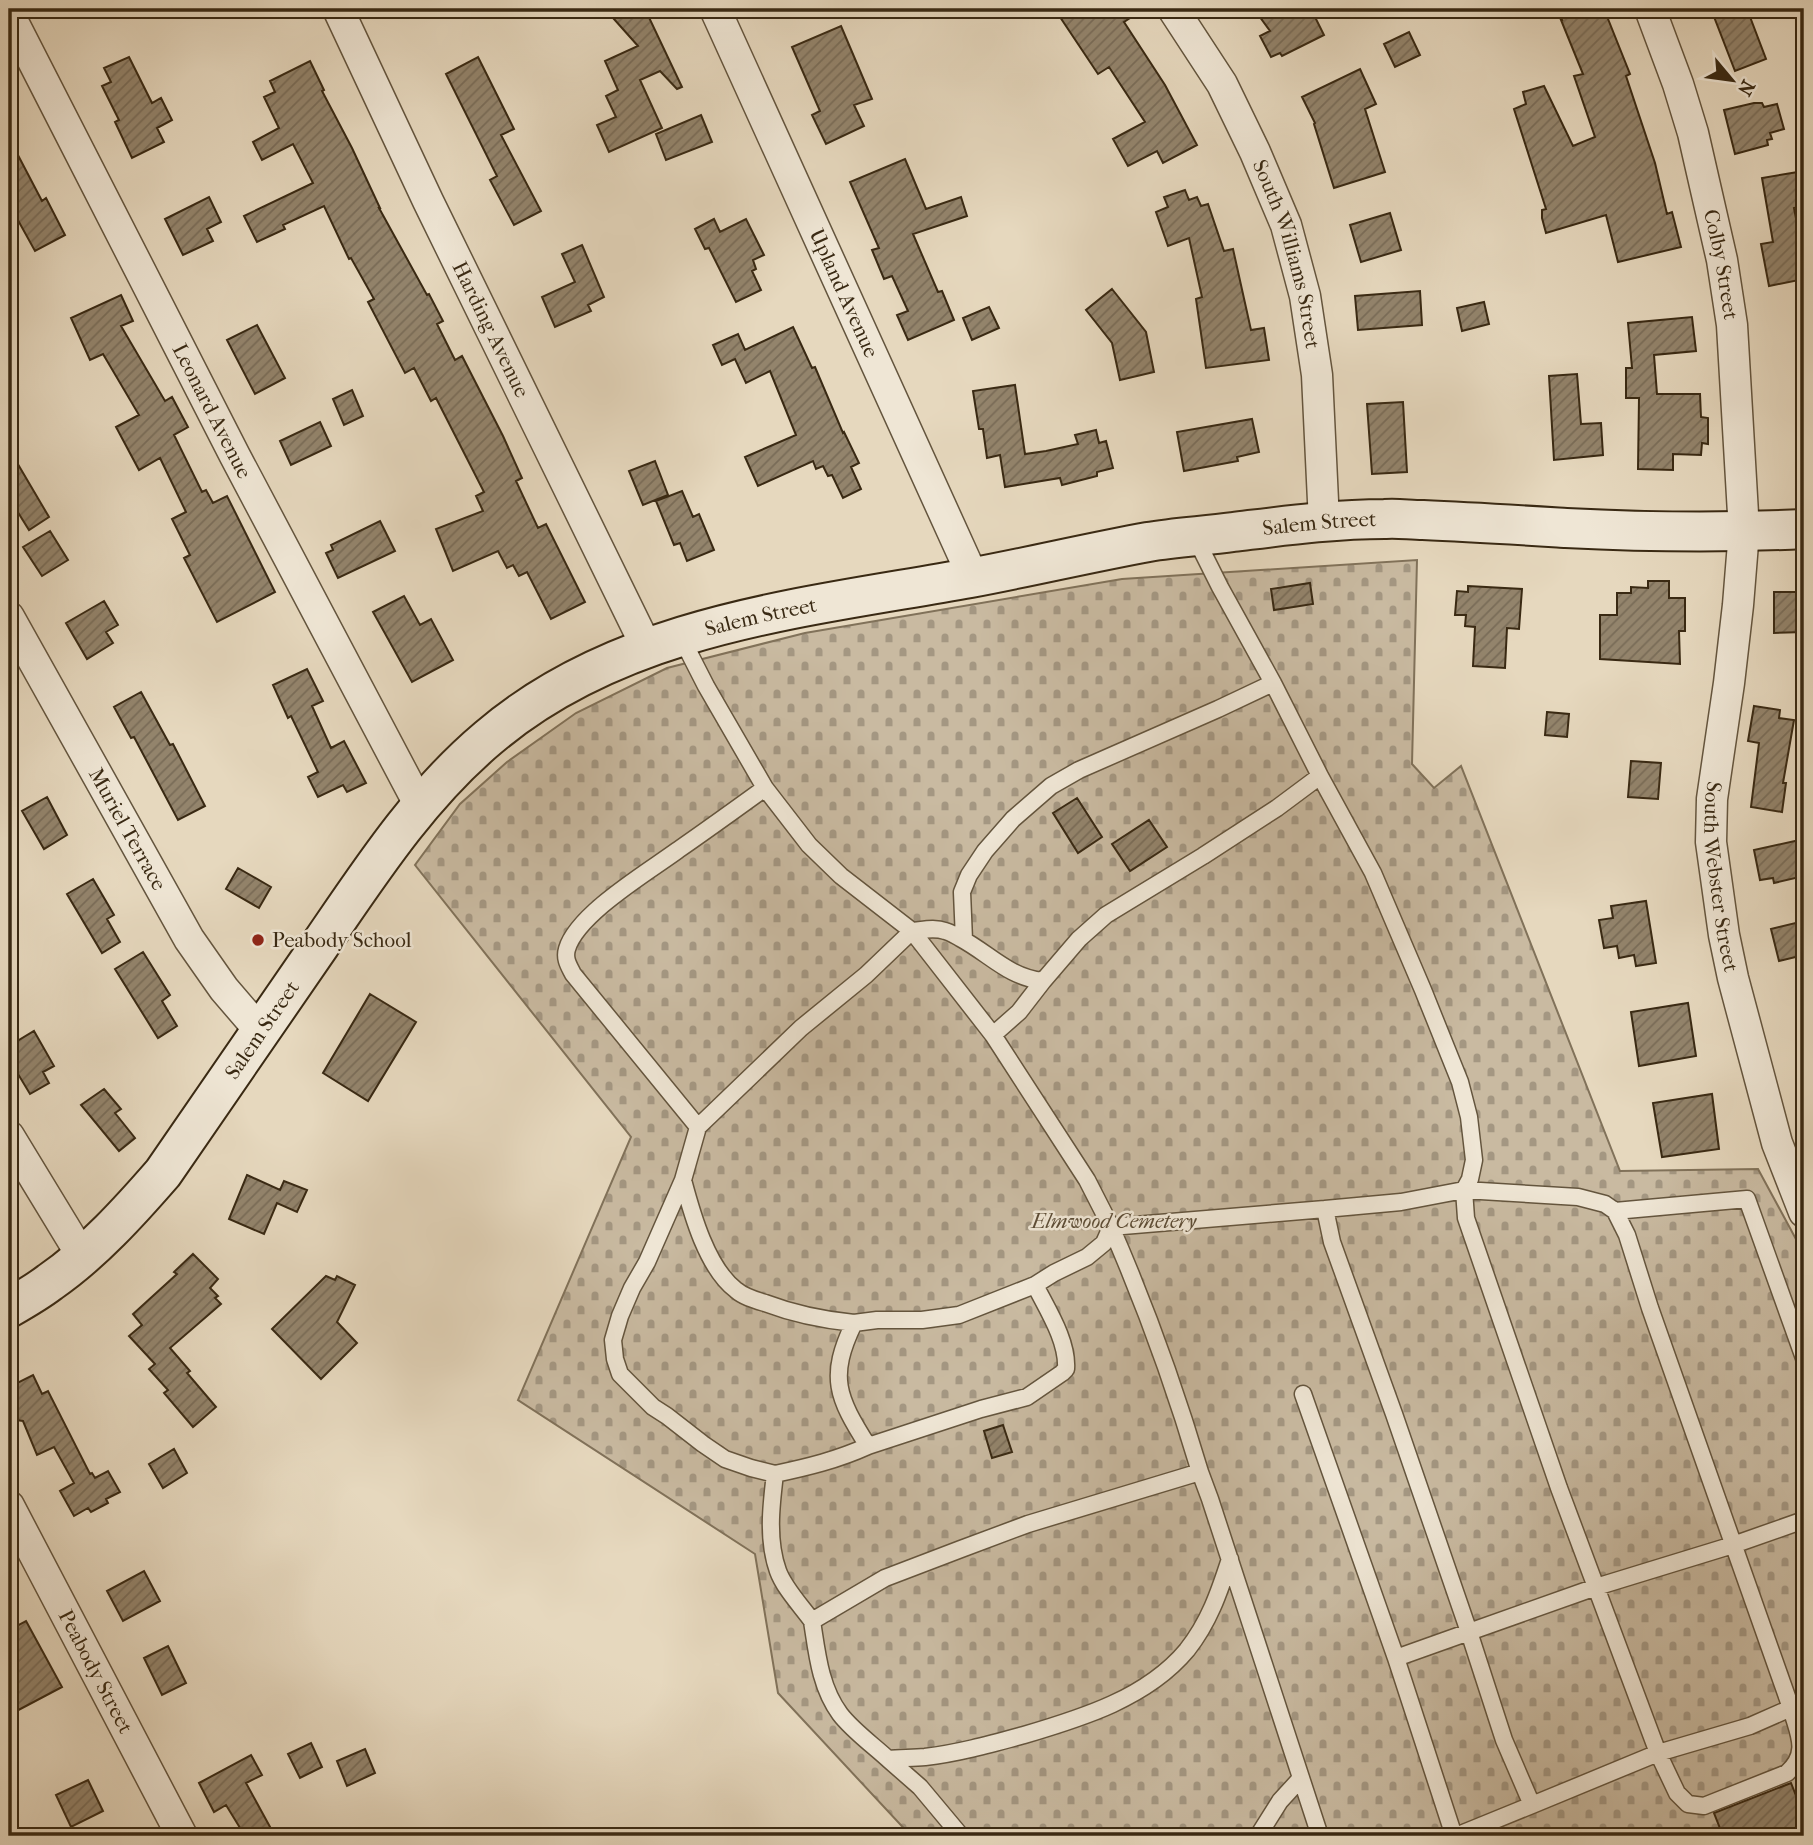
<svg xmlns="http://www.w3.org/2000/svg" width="1813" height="1845" viewBox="0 0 1813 1845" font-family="'IM FELL French Canon',serif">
<defs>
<pattern id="cemetery-stones" width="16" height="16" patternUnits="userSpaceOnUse" patternTransform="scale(1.75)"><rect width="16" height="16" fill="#c9baa1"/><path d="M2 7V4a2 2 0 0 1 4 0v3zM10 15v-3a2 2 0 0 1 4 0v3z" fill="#a49782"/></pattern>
<pattern id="building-hatch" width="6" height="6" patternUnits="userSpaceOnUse" patternTransform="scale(1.75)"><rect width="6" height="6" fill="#93846c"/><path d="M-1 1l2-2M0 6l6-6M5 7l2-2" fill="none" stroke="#796c58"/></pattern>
</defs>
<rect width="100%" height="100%" fill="#e6d8be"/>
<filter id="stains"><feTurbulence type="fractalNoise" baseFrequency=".00286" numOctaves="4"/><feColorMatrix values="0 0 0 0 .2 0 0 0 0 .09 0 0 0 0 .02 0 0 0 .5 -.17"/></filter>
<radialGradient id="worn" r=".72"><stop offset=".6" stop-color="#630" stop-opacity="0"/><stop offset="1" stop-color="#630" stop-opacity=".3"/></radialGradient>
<path fill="url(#cemetery-stones)" stroke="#81725a" stroke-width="2" d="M1417 560 1412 764 1434 788 1461 766 1620 1171 1758 1169 1804 1254V1836H911L778 1693 755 1554 518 1400 631 1137 415 865 460 804 507 762 576 713 667 668 805 633 1122 579Z"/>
<path fill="url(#building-hatch)" stroke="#392913" stroke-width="2" d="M605 9H645L682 87 677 89 660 71 640 80 662 128 609 152 597 125 616 117 606 96 618 90 605 61 638 46Z
M1072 9H1144L1124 22 1165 85 1197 145 1163 163 1157 151 1128 166 1113 139 1145 122 1109 67 1098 74 1060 17Z
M1254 9H1311L1324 35 1282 56 1280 53 1271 57 1260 36 1270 31Z
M1558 9H1604L1630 74 1626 76 1655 163 1667 214 1672 212 1681 247 1618 262 1606 215 1546 233 1542 218V210L1546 209 1514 109 1526 104 1523 92 1544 86 1573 146 1595 137 1574 76 1583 74 1561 20H1562Z
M1711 9H1747L1766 59 1735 71Z
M841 26 872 99 854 105 864 126 826 144 812 115 820 111 792 47Z
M1409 32 1420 55 1395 67 1384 44Z
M129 57 152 103 161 98 172 120 157 128 164 142 132 158 115 122 119 120 102 86 111 82 104 68Z
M478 57 514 129 501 135 541 211 514 225 490 180 497 176 446 74Z
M310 61 324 90 322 91 352 148 380 208H379L427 295 429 294 443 321 437 324 455 360 462 356 503 436 522 478 516 481 538 528 546 524 585 602 551 619 527 572 519 576 513 565 507 568 498 551 453 571 436 529 483 511 476 496 484 492 436 398 431 401 414 368 405 373 368 302 374 299 351 258 349 259 324 206 283 225 285 229 257 242 244 216 313 183 293 144 262 160 253 142 279 128 264 97 275 92 270 81Z
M1360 69 1376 104 1365 109 1385 172 1334 188 1314 124 1315 123 1302 97Z
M1754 103H1762L1764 107 1777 104 1784 129 1770 133 1772 139 1767 140 1768 145 1735 154 1724 110Z
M701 115 712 142 666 160 656 134Z
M9 138 42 201 46 198 65 235 35 251 9 204Z
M905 159 926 209 961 197 967 216 913 234 938 292 942 291 954 320 908 340 897 315 908 311 892 276 884 279 872 250 879 248 850 182Z
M1804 171V206L1794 208 1804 260V279L1769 286 1761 244 1773 242 1762 178Z
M1185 190 1189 200 1197 197 1201 206 1208 204 1224 251 1233 249 1251 330 1264 328 1269 360 1206 368 1196 299 1202 297 1189 238 1168 246 1156 212 1168 207 1164 197Z
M209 197 221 222 207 229 213 241 183 255 165 219Z
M1390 213 1401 250 1361 262 1350 225Z
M714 219 720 232 746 219 764 255 753 260 756 269 752 271 761 290 736 302 709 248 705 249 695 229Z
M582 245 604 297 588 305 591 311 555 327 542 297 575 282 562 254Z
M1112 289 1146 332 1154 372 1120 380 1112 343 1086 310Z
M1420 291 1422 325 1358 330 1355 296Z
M121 295 133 321 121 326 165 401 172 397 188 427 174 435 202 492 206 490 213 503 227 496 275 592 217 622 184 558 190 555 172 519 186 512 160 458 139 470 116 427 139 415 103 354 90 360 71 318Z
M1484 302 1489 324 1462 331 1457 308Z
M989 307 999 328 972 340 963 318Z
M1692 317 1696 351 1654 355 1657 394H1700L1701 417 1708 418V444L1702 443 1701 455 1673 454V470L1638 469 1639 398H1626V368H1632L1628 323Z
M257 325 285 378 255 394 227 340Z
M793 327 812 368 815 367 843 433 844 432 859 463 851 467 861 489 843 498 832 475 828 476 823 466 816 469 813 461 758 486 745 457 796 435 770 371 746 383 735 359 722 365 713 345 738 334 745 350Z
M1577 374 1581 424 1601 423 1603 455 1554 460 1549 376Z
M1015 385 1025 454 1046 451 1078 444 1075 435 1096 430 1099 443 1106 441 1113 468 1097 472V476L1062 485 1060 478 1005 487 1000 455 987 458 983 429H979L973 391Z
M352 390 363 416 344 425 333 399Z
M1403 402 1407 472 1372 474 1367 404Z
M1252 419 1259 452 1237 457 1238 461 1184 471 1177 432Z
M320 422 331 446 291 465 280 441Z
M9 449 49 517 29 530 9 498Z
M655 461 668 495 643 505 629 471Z
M682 491 693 517 699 514 714 550 687 561 680 543 674 545 656 501Z
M380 521 395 551 338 578 326 553 333 550 331 545Z
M50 531 68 560 42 576 23 547Z
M1648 581H1669V598H1685V631H1679L1680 664 1600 659V615H1617V593H1631V587L1648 588Z
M1310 583 1313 604 1274 610 1271 589Z
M1468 586 1522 589 1519 629 1507 628 1505 668 1473 666 1475 627 1465 626 1466 615H1455L1457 591 1468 592Z
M1774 592H1804V632L1774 633Z
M404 596 420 625 431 619 453 660 412 682 373 612Z
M104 601 118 625 106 632 113 643 87 659 66 623Z
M307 669 323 701 312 706 331 748 344 741 366 783 347 792 343 785 318 797 308 777 318 772 291 716 288 718 273 685Z
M141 692 170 745 173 744 205 806 178 820 134 737 131 738 114 707Z
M1754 706 1780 710 1779 718 1794 720 1783 783H1786L1782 812 1751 807 1759 743 1748 741Z
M1547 712 1569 714 1567 737 1545 735Z
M1631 761 1661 763 1658 799 1628 797Z
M47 797 67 835 44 849 22 811Z
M1077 798 1102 837 1078 853 1053 813Z
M1149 820 1167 847 1130 871 1112 844Z
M1804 839V876L1774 883 1773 878 1760 880 1754 850Z
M238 868 271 887 259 908 226 889Z
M93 879 114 915 107 919 120 942 102 953 67 894Z
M1646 901 1656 963 1636 966 1634 955 1619 958 1617 946 1604 948 1599 920 1613 918 1611 906Z
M1804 921V955L1779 961 1771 929Z
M143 952 170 995 162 1001 177 1026 158 1038 115 969Z
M370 994 416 1022 368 1101 323 1073Z
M1688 1003 1696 1056 1639 1066 1631 1012Z
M34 1031 54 1066 43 1072 49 1083 30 1094 9 1059V1046Z
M104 1089 121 1109 115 1113 135 1138 119 1151 81 1105Z
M1712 1094 1719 1149 1662 1157 1653 1103Z
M247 1175 280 1190 284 1181 307 1190 297 1212 277 1203 264 1234 229 1219Z
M193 1254 218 1279 210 1288 218 1296 215 1298 221 1304 170 1348 190 1371 187 1373 216 1407 193 1427 164 1393 168 1390 149 1369 155 1364 129 1336 142 1325 133 1314 177 1274 174 1272Z
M326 1276 335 1280 337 1276 355 1285 337 1322 357 1343 321 1379 272 1329Z
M33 1375 42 1394 48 1391 90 1474 92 1473 95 1478 108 1471 120 1492 106 1499 108 1503 91 1512 88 1508 74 1516 60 1491 74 1483 54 1447 37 1455 23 1421 9 1419 15 1408 9 1396V1387Z
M1003 1425 1012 1452 992 1458 984 1431Z
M174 1449 187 1473 163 1488 149 1464Z
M144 1571 160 1601 123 1621 107 1591Z
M26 1621 62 1687 9 1715V1630Z
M168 1646 186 1683 162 1695 144 1658Z
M311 1743 322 1767 300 1778 288 1754Z
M365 1749 375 1773 347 1786 337 1761Z
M251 1755 262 1775 246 1783 275 1836H245L226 1805 214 1812 199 1783Z
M88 1780 103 1811 71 1827 56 1795Z
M1791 1783 1804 1816V1826L1777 1836H1723L1714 1813Z"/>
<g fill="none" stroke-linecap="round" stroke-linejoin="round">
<g stroke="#64553e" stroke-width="19">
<path id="service" d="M1195 537 1220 587 1273 683 1320 776 1373 873 1423 990 1460 1082 1469 1117 1474 1160 1470 1179 1464 1190 1466 1218 1559 1488 1658 1753 1750 1726 1791 1708 1650 1308 1627 1235 1615 1211 1605 1204 1578 1197 1464 1190 1401 1202 1325 1209 1332 1242 1394 1414 1469 1632 1396 1658 1454 1836
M681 637 706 686 765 788 809 845 841 876 912 931 866 975 801 1028 698 1127 573 974C569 966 564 959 567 949 577 914 648 872 678 850 707 830 736 809 765 788
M964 940 962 892 969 875 985 851 1013 819 1051 786 1079 770 1218 709 1273 683
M1043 981 1079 939 1106 915 1203 856 1277 808 1320 776
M993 1035 912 931C923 930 935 927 945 931 950 932 956 936 960 938 990 954 1008 977 1043 981L1019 1012 993 1035 1087 1180 1111 1227 1325 1209
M683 1180 698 1127
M1615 1211 1747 1199 1804 1358
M854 1323 877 1320H922L959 1315 1035 1285 1054 1273 1087 1257 1104 1243 1111 1227C1146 1307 1175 1388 1200 1472
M1303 1394 1396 1658
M868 1446 981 1409 1027 1397 1062 1373 1066 1369C1068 1341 1047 1309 1035 1285
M775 1474 751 1468 725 1459 703 1444 667 1416 653 1407 620 1374 615 1359 613 1340 620 1316 632 1288 647 1262 683 1180C692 1214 707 1268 736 1290 744 1297 755 1300 765 1303 794 1314 823 1320 854 1323 828 1377 837 1397 868 1446 837 1460 808 1467 775 1474 771 1506 767 1540 778 1571 784 1588 802 1607 812 1621L885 1578 961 1549 1028 1524 1200 1472 1210 1499 1320 1836
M1804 1520 1733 1545 1596 1587 1469 1632 1504 1740 1532 1805 1658 1753 1677 1793 1688 1804 1704 1806 1787 1773C1810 1752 1798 1734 1791 1708L1804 1702
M812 1621C817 1653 820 1687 840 1714 853 1731 873 1745 888 1759
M961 1836 920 1787 888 1759C900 1758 913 1758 925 1757 959 1753 991 1744 1024 1735 1082 1718 1147 1698 1187 1650 1209 1622 1219 1593 1230 1559
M1258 1836 1280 1801 1301 1778
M1456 1836 1532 1805"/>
</g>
<g stroke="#64553e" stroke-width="33">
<g id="minor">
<path id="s1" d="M338 9 428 201 647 648"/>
<path id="s2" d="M715 9 973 577"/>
<path id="s3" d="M1173 9 1222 84 1255 152 1286 225 1305 296 1317 375 1324 522"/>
<path id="s4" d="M1650 9 1678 84 1693 133 1722 260 1732 325 1744 531 1738 605 1729 683 1712 799 1711 842 1724 935 1733 978 1777 1143 1804 1212"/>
<path id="s5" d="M9 14 235 456 420 806"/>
<path id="s6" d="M9 617 189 939 224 989 261 1032"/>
<path d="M9 1136 82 1256"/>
<path id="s7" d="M9 1506 182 1836"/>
</g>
</g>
<g stroke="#392913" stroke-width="42">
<g id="secondary">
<path id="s8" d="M9 1308C23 1300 37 1292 50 1282 92 1253 130 1211 163 1173 216 1097 268 1021 320 945 370 872 419 796 488 738 621 624 804 608 970 578 1029 567 1088 553 1148 542 1176 537 1205 536 1233 532 1283 526 1334 519 1385 519 1398 518 1410 520 1423 520 1471 522 1518 525 1566 528 1645 532 1725 533 1804 529"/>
</g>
</g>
<use href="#service" stroke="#efe6d5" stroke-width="16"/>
<use href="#minor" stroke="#efe6d5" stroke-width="30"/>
<use href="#secondary" stroke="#efe6d5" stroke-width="38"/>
</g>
<circle fill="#8f2418" stroke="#efe6d5" stroke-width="2.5" cx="258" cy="940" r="7"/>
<g text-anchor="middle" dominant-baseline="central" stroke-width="5" stroke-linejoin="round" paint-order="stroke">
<g font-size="21" fill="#392913" stroke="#efe6d5">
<text stroke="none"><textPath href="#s3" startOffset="273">South Williams Street</textPath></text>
<text stroke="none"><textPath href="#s4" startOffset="266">Colby Street</textPath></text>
<text stroke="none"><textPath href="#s2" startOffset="312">Upland Avenue</textPath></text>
<text stroke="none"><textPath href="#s1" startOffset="355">Harding Avenue</textPath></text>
<text stroke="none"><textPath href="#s5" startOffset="446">Leonard Avenue</textPath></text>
<text stroke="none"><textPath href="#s8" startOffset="1619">Salem Street</textPath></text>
<text stroke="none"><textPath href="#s8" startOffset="1052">Salem Street</textPath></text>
<text stroke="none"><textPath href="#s6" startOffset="243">Muriel Terrace</textPath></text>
<text stroke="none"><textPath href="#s4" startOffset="882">South Webster Street</textPath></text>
<text stroke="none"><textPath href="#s8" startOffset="380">Salem Street</textPath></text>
<text stroke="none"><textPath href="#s7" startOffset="187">Peabody Street</textPath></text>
</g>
<g font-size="21" fill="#392913" stroke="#efe6d5" text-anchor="start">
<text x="272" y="940">Peabody School</text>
</g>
<g font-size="21" font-style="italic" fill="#5d4d36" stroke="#efe6d5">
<text x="1114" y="1221">Elmwood Cemetery</text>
</g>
</g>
<rect width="1813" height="1845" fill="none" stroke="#e6d8be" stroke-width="35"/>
<rect x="10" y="10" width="1792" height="1824" fill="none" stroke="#392913" stroke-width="3.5"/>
<rect x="18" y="18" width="1778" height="1810" fill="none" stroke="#392913" stroke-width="2"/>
<g transform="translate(1732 80) rotate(119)" stroke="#efe6d5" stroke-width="5" paint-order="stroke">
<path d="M0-5L12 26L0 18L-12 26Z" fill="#392913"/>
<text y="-10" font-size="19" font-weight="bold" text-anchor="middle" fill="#392913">N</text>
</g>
<rect width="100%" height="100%" filter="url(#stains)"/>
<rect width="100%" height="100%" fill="url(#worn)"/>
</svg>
